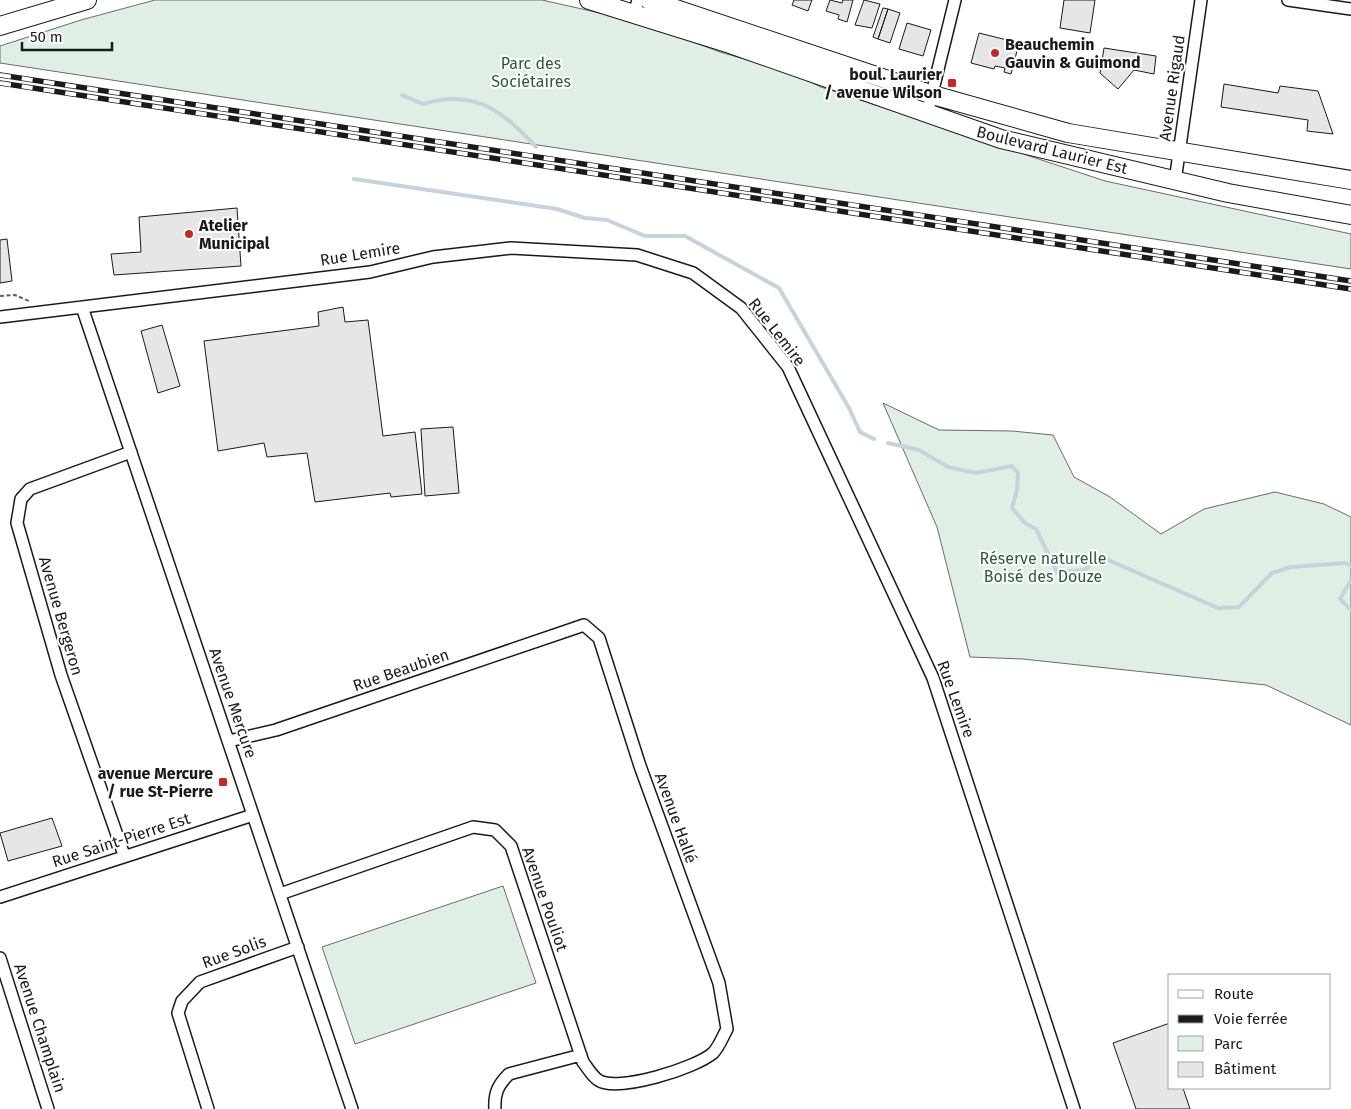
<svg xmlns="http://www.w3.org/2000/svg" width="1351" height="1109" viewBox="0 0 1351 1109" font-family="'Fira Sans',sans-serif">
<rect width="100%" height="100%" fill="#fff"/>
<path fill="#e0efe3" stroke="#6a6a6a" d="M155 0H542L640 22 720 52 789 72 821 87 1105 181 1351 234V269L0 63V46L81 20Z
M883 403 939 430 1012 431 1053 435 1074 477 1110 497 1161 534 1204 509 1275 492 1324 504 1351 517V725L1266 685 1023 659 970 657 937 527Z
M503 886 536 983 355 1044 322 947Z"/>
<g fill="none" stroke-linecap="round" stroke-linejoin="round">
<path stroke="#c6d2dc" stroke-width="4" d="M402 95 423 104C475 88 502 111 536 147
M354 179 557 209 585 218 607 220 645 236H685L779 288 849 408 860 432 874 439
M888 443 919 450 948 467 976 473 1012 466 1018 473 1017 490 1012 508 1025 523 1036 529 1057 572 1085 570 1099 556 1218 608 1239 607 1272 573 1291 567 1346 563 1351 566
M1351 580 1340 599 1351 610"/>
</g>
<path fill="#e6e6e6" stroke="#1a1a1a" d="M794 0H812L808 11 792 5Z
M830 0 842 3 843 0H853L847 22 838 19 839 15 826 11Z
M864 0 880 4 872 28 855 25Z
M1064 0H1095L1090 33 1060 28Z
M883 8 888 9 878 39 873 37Z
M888 9 900 13 890 43 878 39Z
M907 23 931 30 923 56 899 49Z
M979 33 1019 43 1011 74 1004 72 1005 68 995 66 994 69 971 63Z
M1104 48 1156 56 1154 74 1134 70 1118 89 1100 73Z
M1224 84 1278 93 1280 86 1318 91 1333 134 1307 131 1308 120 1221 107Z
M237 208 241 266 114 275 111 254 141 252 139 217Z
M7 239 12 281 0 283V240Z
M343 307 345 322 368 320 383 436 415 432 422 494 391 497 390 493 315 502 307 453 267 457 264 443 218 451 204 341 319 326 318 312Z
M162 325 180 386 158 393 141 331Z
M453 427 459 493 425 496 421 429Z
M52 818 62 846 8 861 0 833Z
M1170 1023V1088H1183L1190 1109H1136L1113 1043Z"/>
<g fill="none" stroke-linecap="round" stroke-linejoin="round">
<g stroke="#1a1a1a" stroke-width="14">
<path id="minor" d="M1288 0 1351 9
M634 14 638 0
M927 114 955 0
M1175 181 1201 0
M82 307 352 1109
M0 317 370 272 433 257 511 248 637 255 693 273 741 308 788 367 933 678 1074 1109
M229 741 276 730 584 625 599 638 640 766 719 983 727 1029C723 1036 719 1047 713 1053 696 1068 617 1093 598 1080 592 1076 587 1067 583 1062L511 846 495 830 473 827 280 894
M124 855 61 675 17 523 21 499 30 489 131 452
M0 897 253 815
M0 958 48 1109
M208 1109 178 1013 182 1001 200 982 298 947
M495 1109C494 1093 498 1085 509 1074L581 1055"/>
</g>
<g stroke="#1a1a1a" stroke-width="20">
<path id="primary" d="M589 0 730 44 1001 139 1228 193 1351 215
M649 0 933 95 1068 133 1351 180
M0 26 87 0"/>
</g>
<path stroke="#5f5f5f" stroke-width="2" stroke-dasharray="4 2.5" stroke-linecap="butt" d="M0 296 15 295 29 301"/>
<use href="#minor" stroke="#fff" stroke-width="11"/>
<use href="#primary" stroke="#fff" stroke-width="18"/>
<g stroke="#1a1a1a" stroke-width="5.5">
<path id="rail" d="M0 75 1351 281
M0 83 1351 289"/>
</g>
<use href="#rail" stroke="#fff" stroke-width="4" stroke-dasharray="11" stroke-linecap="butt"/>
</g>
<g fill="#c62828" stroke="#fff" stroke-width="2">
<circle cx="995" cy="53" r="5"/>
<rect x="947" y="78" width="10" height="10" rx="2.5"/>
<circle cx="189" cy="234" r="5"/>
<rect x="218" y="777" width="10" height="10" rx="2.5"/>
</g>
<g text-anchor="middle" dominant-baseline="central" stroke-width="4" stroke-linejoin="round" paint-order="stroke">
<g font-size="16" font-weight="bold" fill="#1a1a1a" stroke="#fff" text-anchor="start">
<text x="1005" y="44">Beauchemin<tspan x="1005" dy="18">Gauvin &amp; Guimond</tspan></text>
<text x="942" y="74" text-anchor="end">boul. Laurier<tspan x="942" dy="18">/ avenue Wilson</tspan></text>
<text x="199" y="225">Atelier<tspan x="199" dy="18">Municipal</tspan></text>
<text x="213" y="773" text-anchor="end">avenue Mercure<tspan x="213" dy="18">/ rue St-Pierre</tspan></text>
</g>
<g font-size="16" fill="#2b5a34" stroke="#fff">
<text x="531" y="63">Parc des<tspan x="531" dy="18">Sociétaires</tspan></text>
<text x="1043" y="558">Réserve naturelle<tspan x="1043" dy="18">Boisé des Douze</tspan></text>
</g>
<g font-size="16" fill="#1a1a1a" stroke="#fff">
<text transform="translate(1172 88) rotate(-82)">Avenue Rigaud</text>
<text transform="translate(1052 150) rotate(14)">Boulevard Laurier Est</text>
<text transform="translate(360 254) rotate(-9)">Rue Lemire</text>
<text transform="translate(777 332) rotate(52)">Rue Lemire</text>
<text transform="translate(61 616) rotate(74)">Avenue Bergeron</text>
<text transform="translate(401 670) rotate(-19)">Rue Beaubien</text>
<text transform="translate(956 699) rotate(70)">Rue Lemire</text>
<text transform="translate(233 703) rotate(71)">Avenue Mercure</text>
<text transform="translate(676 818) rotate(70)">Avenue Hallé</text>
<text transform="translate(121 840) rotate(-18)">Rue Saint-Pierre Est</text>
<text transform="translate(545 899) rotate(71)">Avenue Pouliot</text>
<text transform="translate(234 952) rotate(-20)">Rue Solis</text>
<text transform="translate(40 1028) rotate(72)">Avenue Champlain</text>
</g>
</g>
<rect x="1168" y="974" width="162" height="115" fill="#ffffff" stroke="#a3a3a3"/>
<rect x="1178" y="990" width="25" height="8" fill="#ffffff" stroke="#a3a3a3"/>
<text x="1214" y="999" font-size="15" fill="#1a1a1a">Route</text>
<rect x="1178" y="1015" width="25" height="8" fill="#1a1a1a" stroke="#a3a3a3"/>
<text x="1214" y="1024" font-size="15" fill="#1a1a1a">Voie ferrée</text>
<rect x="1178" y="1036" width="25" height="15" fill="#e0efe3" stroke="#a3a3a3"/>
<text x="1214" y="1049" font-size="15" fill="#1a1a1a">Parc</text>
<rect x="1178" y="1062" width="25" height="15" fill="#e6e6e6" stroke="#a3a3a3"/>
<text x="1214" y="1074" font-size="15" fill="#1a1a1a">Bâtiment</text>
<path d="M22 42v8h90v-8" fill="none" stroke="#1a1a1a" stroke-width="2.5"/>
<text x="30" y="42" font-size="15" fill="#1a1a1a" stroke="#ffffff" stroke-width="4" paint-order="stroke">50 m</text>
</svg>
